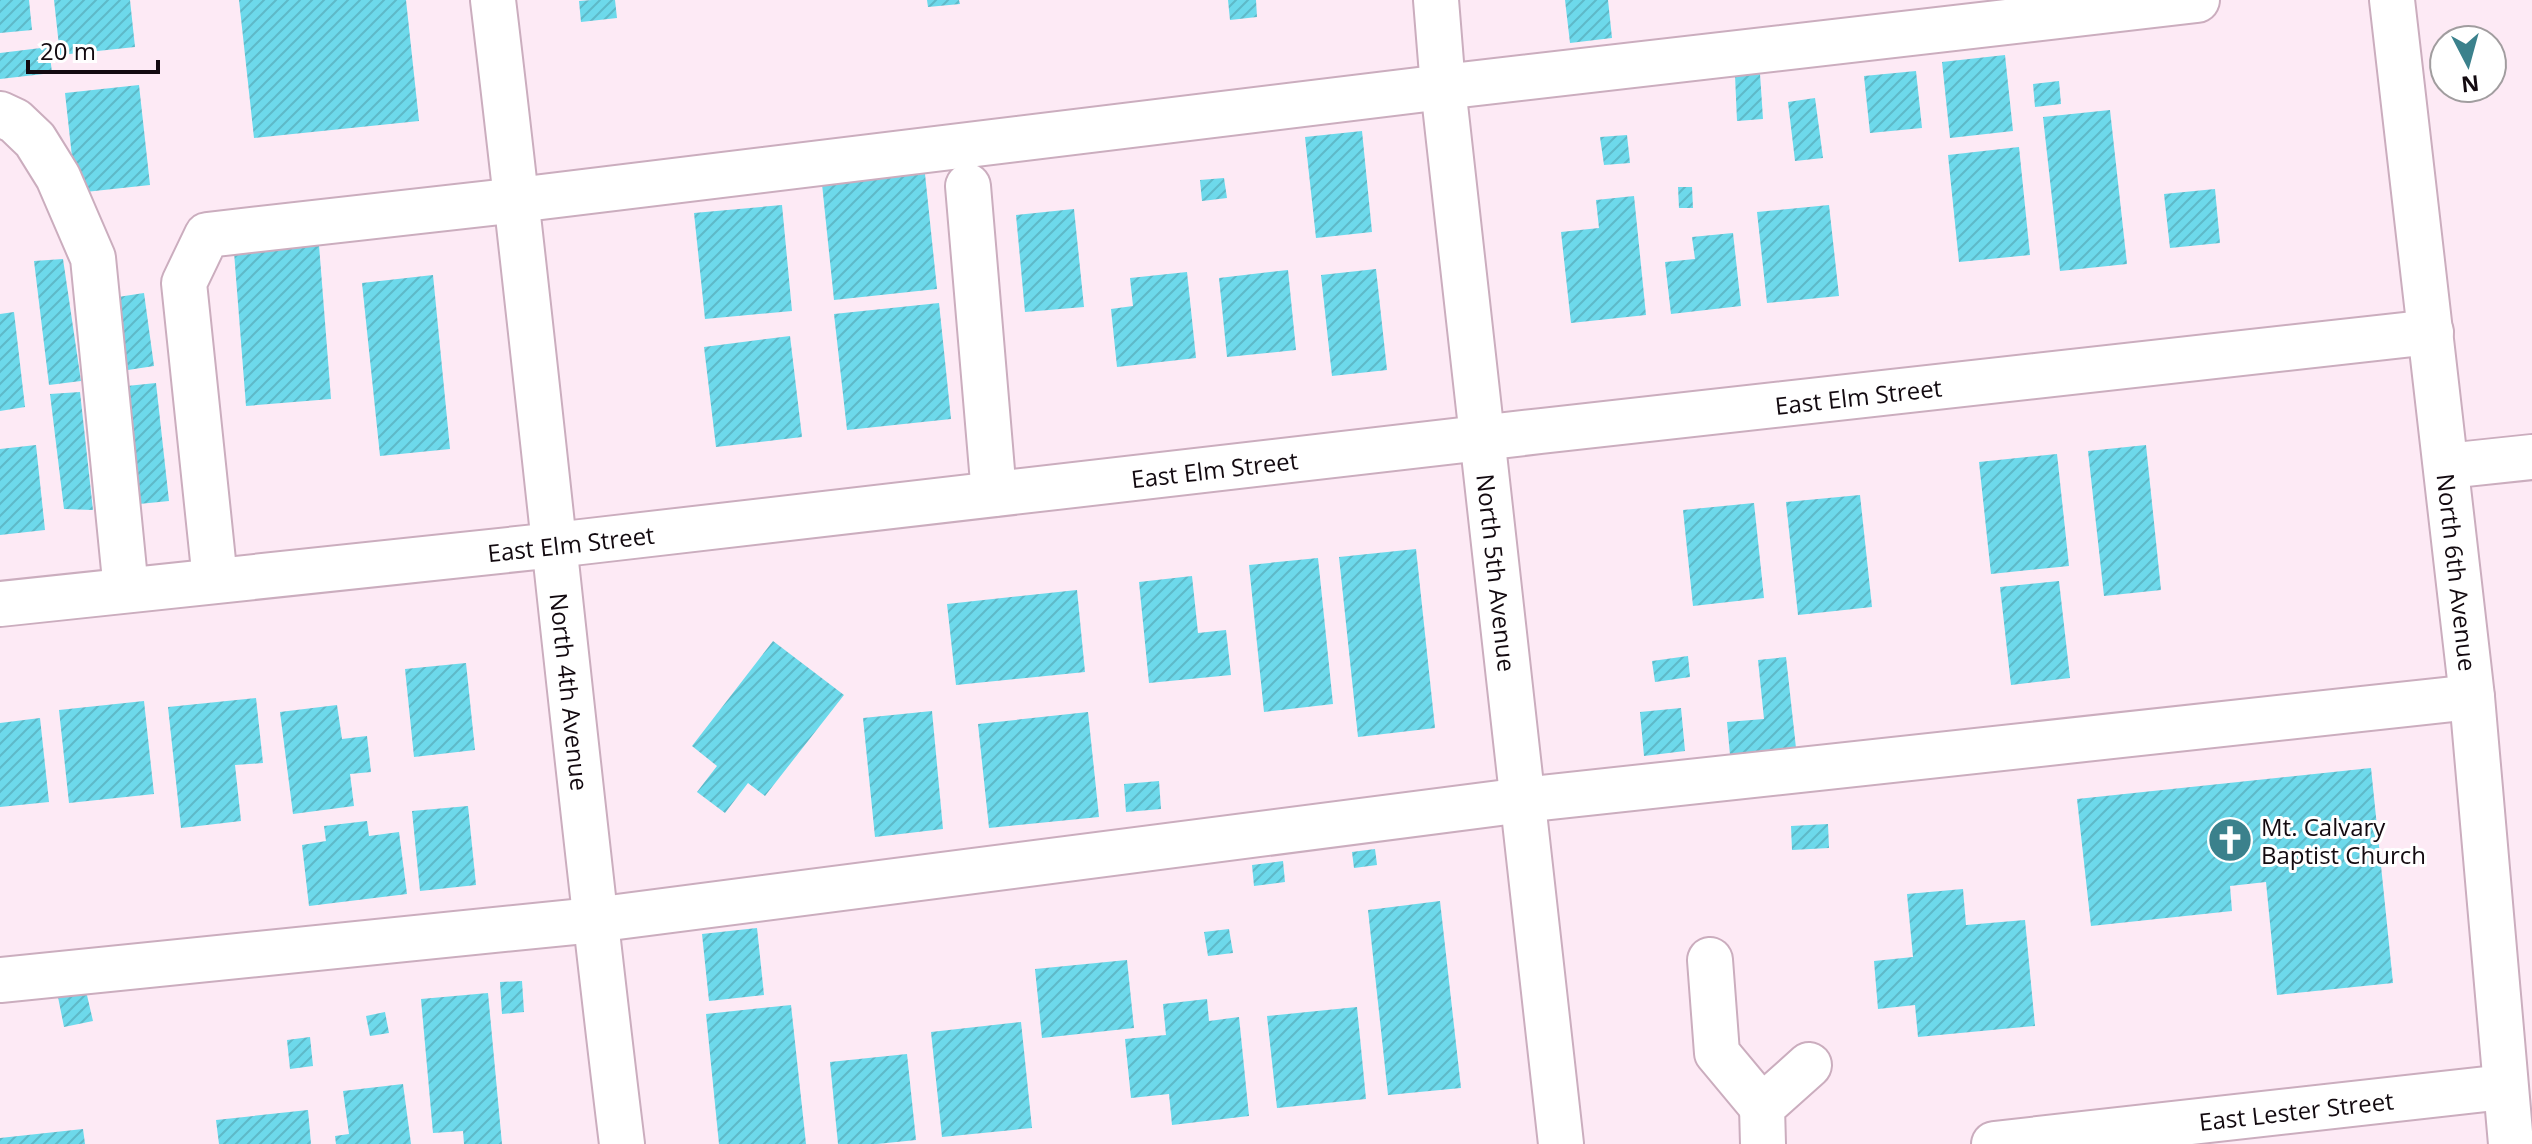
<svg xmlns="http://www.w3.org/2000/svg" width="2532" height="1144" viewBox="0 0 2532 1144" font-family="'Open Sans',sans-serif">
<defs>
<pattern id="building-hatch" width="6" height="6" patternUnits="userSpaceOnUse" patternTransform="scale(2)"><rect width="6" height="6" fill="#6dd9eb"/><path d="M-1 1l2-2M0 6l6-6M5 7l2-2" fill="none" stroke="#5eb9c8"/></pattern>
</defs>
<rect width="100%" height="100%" fill="#fdeaf5"/>
<path fill="url(#building-hatch)" d="M0 0H29L32 30 0 33Z
M54 0H130L135 47 60 55Z
M239 0H406L419 121 254 138Z
M592 0H615L617 18 581 22 579 1Z
M927 0H959L960 4 928 7Z
M1228 0H1256L1257 17 1230 20Z
M1565 0H1608L1612 38 1570 43Z
M49 47 52 73 0 79V53Z
M2005 55 2013 131 1950 138 1942 62Z
M1916 71 1922 128 1870 133 1864 76Z
M1760 74 1763 119 1737 121 1735 75Z
M2059 81 2061 104 2035 107 2033 84Z
M139 85 150 185 76 193 65 93Z
M1815 98 1823 158 1795 161 1788 102Z
M2110 110 2127 264 2060 271 2043 117Z
M1362 131 1372 232 1316 238 1305 137Z
M1627 135 1630 163 1604 165 1600 137Z
M2019 147 2030 255 1959 262 1948 155Z
M925 174 937 289 834 300 822 184Z
M1224 178 1227 198 1202 201 1200 180Z
M1678 187H1692L1693 208H1679Z
M2215 189 2220 243 2170 248 2164 194Z
M1634 196 1646 315 1571 323 1561 232 1599 228 1596 200Z
M782 205 792 311 705 319 694 213Z
M1829 205 1839 296 1767 303 1757 212Z
M1074 209 1084 307 1025 312 1016 215Z
M1733 233 1741 306 1671 314 1665 262 1695 259 1692 237Z
M319 245 331 399 246 406 234 252Z
M63 259 81 381 49 385 34 261Z
M1376 269 1387 370 1332 376 1321 275Z
M1288 270 1296 350 1227 357 1219 278Z
M1187 272 1196 358 1117 367 1111 309 1133 306 1130 278Z
M433 275 450 449 380 456 362 283Z
M144 293 154 366 128 370 118 297Z
M939 303 951 419 847 430 834 314Z
M14 312 25 407 0 411V314Z
M790 336 802 437 716 447 704 347Z
M156 383 169 501 139 504 127 386Z
M80 392 93 510 64 509 50 394Z
M36 445 45 530 0 535V449Z
M2146 445 2161 590 2104 596 2088 451Z
M2057 454 2069 566 1991 574 1979 462Z
M1860 495 1872 607 1798 615 1786 502Z
M1754 503 1764 598 1693 606 1683 510Z
M1416 549 1435 728 1358 737 1339 557Z
M1318 558 1333 704 1264 712 1249 565Z
M1192 576 1198 633 1226 630 1231 675 1149 683 1139 582Z
M2059 581 2070 678 2011 685 2000 587Z
M1077 590 1085 672 956 685 947 604Z
M773 641 844 695 765 796 748 783 725 813 697 792 717 766 692 746Z
M1688 656 1690 677 1655 682 1652 661Z
M1786 657 1796 748 1730 755 1727 722 1764 719 1758 660Z
M466 663 475 750 414 757 405 669Z
M256 698 263 763 235 765 241 821 181 828 168 707Z
M144 701 154 794 69 803 59 710Z
M337 705 342 739 367 736 371 772 350 774 354 806 293 814 280 712Z
M1681 708 1685 751 1644 756 1640 712Z
M932 711 943 829 875 837 863 718Z
M1088 712 1099 817 989 828 978 724Z
M40 718 49 802 0 807V723Z
M2371 768 2393 983 2277 995 2266 882 2230 886 2232 911 2091 926 2077 799Z
M1159 781 1161 809 1126 812 1124 784Z
M468 806 476 885 420 891 412 811Z
M367 821 369 836 399 832 407 894 309 906 302 845 326 841 324 826Z
M1828 824 1829 848 1792 850 1791 826Z
M1375 849 1377 865 1354 868 1352 852Z
M1283 861 1285 882 1254 886 1252 865Z
M1963 889 1966 925 2025 920 2035 1026 1918 1037 1915 1005 1878 1009 1874 961 1913 957 1907 894Z
M1440 901 1461 1088 1388 1095 1368 910Z
M757 928 764 995 709 1001 702 934Z
M1229 929 1233 953 1208 956 1204 932Z
M1127 960 1134 1028 1042 1038 1035 969Z
M522 981 524 1012 502 1014 500 982Z
M86 991 93 1021 64 1027 58 997Z
M488 993 502 1144H464L463 1131 433 1133 421 999Z
M1207 999 1209 1021 1239 1017 1249 1116 1172 1125 1169 1094 1131 1098 1125 1039 1166 1035 1163 1004Z
M791 1005 806 1144H719L706 1014Z
M1357 1007 1366 1099 1277 1108 1267 1016Z
M385 1012 389 1033 370 1036 366 1016Z
M1021 1022 1032 1128 942 1137 931 1032Z
M310 1037 313 1066 290 1069 287 1040Z
M907 1054 916 1140 877 1144H838L830 1062Z
M403 1084 411 1144H336L335 1136 349 1134 343 1091Z
M308 1110 311 1144H219L216 1120Z
M83 1129 85 1144H0V1138Z"/>
<g fill="none" stroke-linecap="round" stroke-linejoin="round">
<g stroke="#cbadbe" stroke-width="48">
<g id="minor">
<path id="s1" d="M493 0C539 381 575 763 622 1144"/>
<path id="s2" d="M1436 0 1443 87 1561 1144"/>
<path id="s3" d="M2392 0 2472 697 2511 1144"/>
<path d="M0 114 15 121 35 140 58 177 93 258 126 590"/>
<path d="M968 186 994 494"/>
<path d="M2447 466 2532 457"/>
<path d="M215 580 184 283 207 235 517 200 1443 87 2197 0"/>
<path id="s4" d="M0 604 555 545 1541 431 2431 332"/>
<path d="M1710 960 1717 1053 1762 1107"/>
<path d="M0 980 594 920 1523 800 2472 697"/>
<path d="M1763 1144 1762 1107 1809 1065"/>
<path id="s5" d="M1994 1144 2504 1087"/>
</g>
</g>
<use href="#minor" stroke="#fff" stroke-width="44"/>
</g>
<defs>
<g id="church-disc" transform="scale(2.3)"><circle r="9.5" fill="#3b818c" stroke="#fff"/><path d="M-1.2-6h2.4v3.5h3.3v2.4h-3.3V6h-2.4V-.1h-3.3v-2.4h3.3Z" fill="#fff"/></g>
</defs>
<g fill-rule="evenodd">
<use href="#church-disc" x="2230" y="840"/>
</g>
<g text-anchor="middle" dominant-baseline="central" stroke-width="6" stroke-linejoin="round" paint-order="stroke">
<g font-size="24" fill="#130a10" stroke="#fff">
<text stroke="none"><textPath href="#s4" startOffset="1870">East Elm Street</textPath></text>
<text stroke="none"><textPath href="#s4" startOffset="1222">East Elm Street</textPath></text>
<text stroke="none"><textPath href="#s4" startOffset="574">East Elm Street</textPath></text>
<text stroke="none"><textPath href="#s3" startOffset="576">North 6th Avenue</textPath></text>
<text stroke="none"><textPath href="#s2" startOffset="576">North 5th Avenue</textPath></text>
<text stroke="none"><textPath href="#s1" startOffset="696">North 4th Avenue</textPath></text>
<text stroke="none"><textPath href="#s5" startOffset="304">East Lester Street</textPath></text>
</g>
<g font-size="24" fill="#130a10" stroke="#fff" text-anchor="start">
<text x="2261" y="826">Mt. Calvary<tspan x="2261" dy="28">Baptist Church</tspan></text>
</g>
</g>
<g transform="translate(2468 64) rotate(174)"><circle r="38" fill="#ffffff" stroke="#a19d9f" stroke-width="2"/>
<path d="M0-6L14 30L0 20L-14 30Z" fill="#3b818c"/>
<text y="-12" font-size="22" font-weight="bold" text-anchor="middle" fill="#130a10">N</text>
</g>
<path d="M28 60v12h130v-12" fill="none" stroke="#130a10" stroke-width="4"/>
<text x="40" y="60" font-size="24" fill="#130a10" stroke="#ffffff" stroke-width="6" paint-order="stroke">20 m</text>
</svg>
